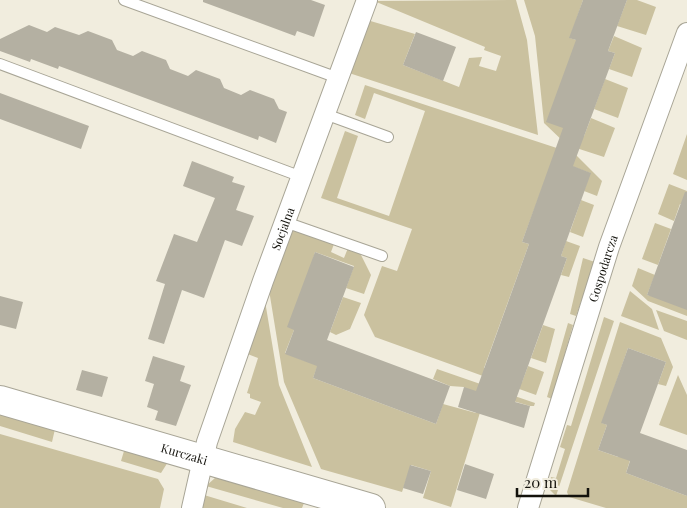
<svg xmlns="http://www.w3.org/2000/svg" width="687" height="508" viewBox="0 0 687 508" font-family="'Playfair Display',serif">
<rect width="100%" height="100%" fill="#f1edde"/>
<path fill="#cac19f" d="M516 0 527 40 538 135 349 73 367 20 415 34 403 65 459 87 469 58 482 57 479 66 496 71 501 56 484 50 485 47 374 1Z
M524 0H583L570 38 576 40 584 136 591 118 615 128 604 157 567 145 544 123 535 36Z
M627 0H637L656 7 646 35 617 26Z
M614 36 642 48 632 77 609 69 615 53 608 51Z
M605 79 628 88 618 118 594 109Z
M365 85 575 154 602 181 597 196 584 191 590 173 553 159 522 242 529 244 484 368 522 382 528 366 544 372 536 395 375 337 364 315 382 266 397 271 412 229 321 198 345 131 358 136 337 198 389 216 425 111 374 93 365 119 355 115Z
M687 134V180L673 174Z
M669 184 687 191V204H680L674 221 658 214Z
M581 200 594 205 583 237 570 232Z
M655 223 671 229 658 265 642 259Z
M290 227 334 244 331 252 344 258 348 248 360 253 371 275 364 294 346 288 354 266 315 252 294 330 285 353 305 361 319 362 313 378 436 424 443 404 476 413 464 387 450 386 433 379 437 369 535 403 534 406H530L486 393 451 507 423 498 431 471 411 465 402 492 321 469 284 382 269 290Z
M566 241 580 246 569 277 561 275 567 258 561 256Z
M583 258 595 262 576 316 570 314Z
M638 268 655 275 647 295 687 303V316L648 301 632 286Z
M630 291 652 309 659 330 621 316Z
M343 297 361 303 350 329 336 335 330 332Z
M265 301 279 385 312 467 233 442 235 429 245 412 255 415 261 402 250 398V394L247 393 258 358 245 353Z
M656 310 687 321V340L664 331Z
M604 317 614 321 556 496 548 488 551 477 556 478 565 449 560 447 567 425 571 426Z
M620 322 661 338 673 367 666 386 658 384 666 362 628 348 602 423 607 425 598 450 618 457H631L626 473 687 496V508H606L569 497 567 492Z
M568 323 573 325 552 399 547 397Z
M543 325 555 329 546 363 531 358Z
M678 375 687 395V435L659 425Z
M0 413 55 429 52 442 0 426Z
M0 434 158 479 164 489 160 508H0Z
M124 451 168 462 161 473 121 461Z
M215 478 224 479 304 503 302 508H283L206 486Z
M204 495 247 508H201Z"/>
<path fill="#b4b0a2" d="M203 0H311L325 5 314 37 297 31 295 36 203 2Z
M583 0H627L608 51 615 53 573 166 591 173 561 256 567 258 515 402 530 406 524 428 458 407 464 387 476 391 529 244 522 242 563 128 546 122 576 40 569 38Z
M29 25 47 32 55 27 79 35 88 31 112 40 117 50 133 56 142 51 166 60 170 69 188 76 196 70 220 79 224 88 241 95 250 90 274 99 279 109 287 112 276 143 259 136 258 140 59 66 58 69 31 59 30 62 0 51V39Z
M416 32 456 47 443 81 403 65Z
M0 93 89 126 81 149 0 119Z
M192 161 234 177 232 182 245 186 236 210 254 216 242 246 225 240 204 298 182 290 164 344 148 339 165 284 156 281 174 234 197 242 215 198 183 186Z
M685 192H687V310L647 295Z
M315 252 354 267 327 340 450 386 436 424 313 378 317 366 285 354 294 330 287 327Z
M0 296 23 302 16 329 0 325Z
M628 348 666 362 640 433 687 450V496L626 473 630 461 598 450 607 425 601 423Z
M153 356 185 366 180 381 191 385 176 426 155 420 158 411 147 407 154 384 145 381Z
M82 370 108 377 102 397 76 390Z
M465 464 494 474 486 499 457 490Z
M410 465 431 471 423 494 403 488Z"/>
<g fill="none" stroke-linecap="round" stroke-linejoin="round">
<g stroke="#a8a596" stroke-width="12">
<path id="lane" d="M124 0 338 78
M0 64 302 177
M325 114 388 137
M285 222 382 256"/>
</g>
<g stroke="#a8a596" stroke-width="22">
<g id="street">
<path id="s1" d="M192 508 207 442 263 281 367 0"/>
<path id="s2" d="M528 508 609 247 687 33"/>
</g>
</g>
<g stroke="#a8a596" stroke-width="30">
<g id="secondary">
<path id="s3" d="M0 400 371 508"/>
</g>
</g>
<use href="#lane" stroke="#fff" stroke-width="10"/>
<use href="#street" stroke="#fff" stroke-width="20"/>
<use href="#secondary" stroke="#fff" stroke-width="28"/>
</g>
<g text-anchor="middle" dominant-baseline="central" stroke-width="5" stroke-linejoin="round" paint-order="stroke">
<g font-size="12" fill="#13120c" stroke="#f1edde">
<text stroke="none"><textPath href="#s1" startOffset="294">Socjalna</textPath></text>
<text stroke="none"><textPath href="#s2" startOffset="251">Gospodarcza</textPath></text>
<text stroke="none"><textPath href="#s3" startOffset="192">Kurczaki</textPath></text>
</g>
</g>
<path d="M517 488v8h71v-8" fill="none" stroke="#13120c" stroke-width="2.5"/>
<text x="524" y="488" font-size="15" fill="#13120c" stroke="#f1edde" stroke-width="4" paint-order="stroke">20 m</text>
</svg>
